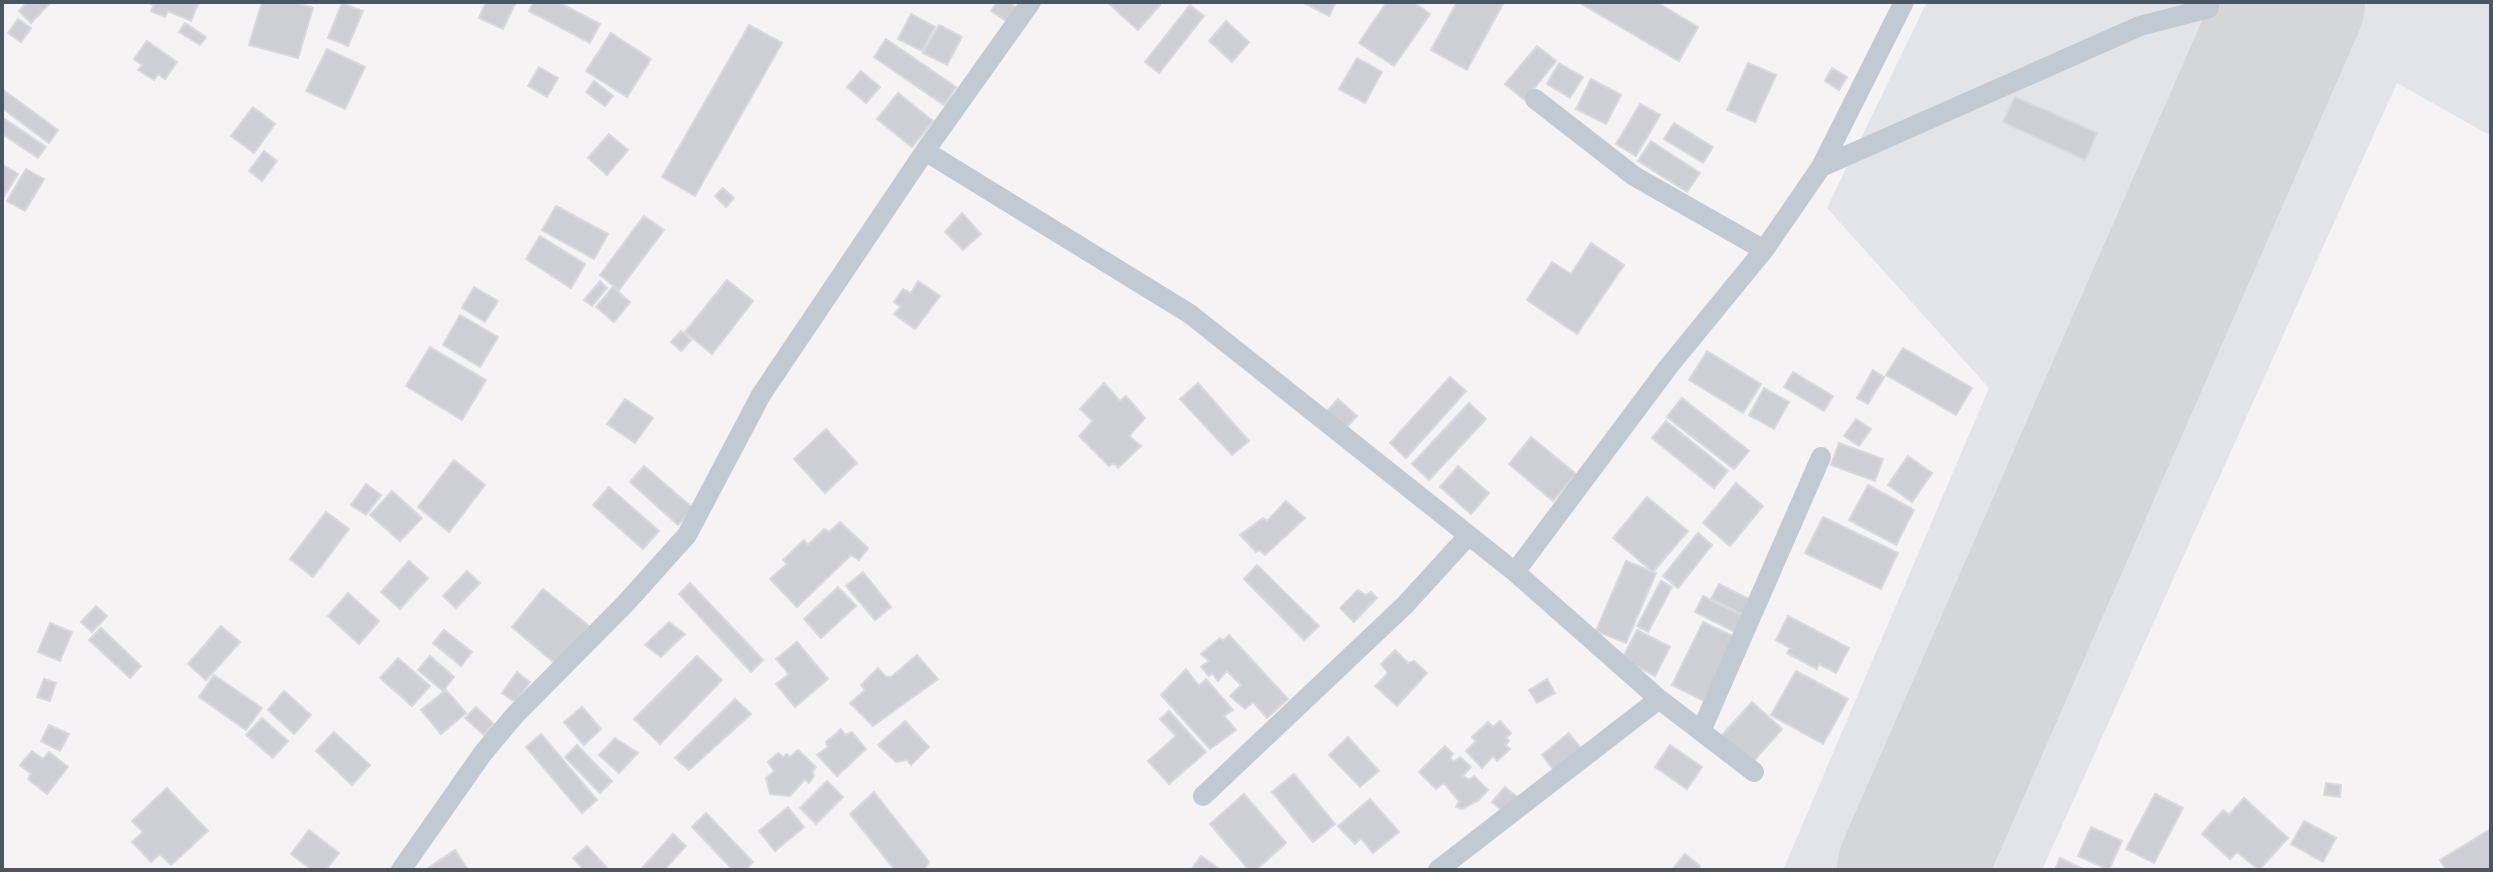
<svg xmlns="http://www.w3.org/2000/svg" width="2493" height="872" viewBox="0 0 2493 872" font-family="'IBM Plex Sans',sans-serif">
<rect width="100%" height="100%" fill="#f5f3f3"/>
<path fill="#e2e4e7" d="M1927 2H2491V136L2397 83 2042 870H1783L1989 388 1827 208Z"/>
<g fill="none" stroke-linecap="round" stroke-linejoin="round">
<path stroke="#d5d6d8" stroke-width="148" d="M1911 870 2291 2"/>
</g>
<path fill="#cdcfd5" stroke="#d7d9de" stroke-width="2" d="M27 2H49L50 3 31 23 19 11Z
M147 2H199L191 21 168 11 165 17 151 11 154 5Z
M262 2H294L313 8 298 58 249 45Z
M486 2H516L503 29 479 18Z
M533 2H558L600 24 590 43 529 11Z
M997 2H1008L1020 10 1011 24 991 11Z
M1107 2H1157L1160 5 1138 30Z
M1302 2H1336L1329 16Z
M1387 2H1413L1430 14 1394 66 1359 43Z
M1457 2H1504L1467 70 1431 50Z
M1578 2H1656L1698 27 1679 61Z
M342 3 363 11 348 46 328 38Z
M1190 5 1204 16 1159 73 1145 62Z
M911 14 935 27 922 51 898 39Z
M18 19 31 28 21 42 8 33Z
M1226 21 1249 42 1232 62 1209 41Z
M185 23 206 37 200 45 179 32Z
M749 25 782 43 695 196 662 177Z
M939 25 962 37 947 65 923 53Z
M611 33 651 59 627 97 586 71Z
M886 39 956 87 944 105 874 57Z
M147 41 177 62 165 79 158 74 154 80 138 70 142 65 134 59Z
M1537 46 1556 61 1525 100 1505 84Z
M327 49 365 67 345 109 306 91Z
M1357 58 1382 72 1365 103 1339 89Z
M1559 63 1583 77 1570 98 1547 84Z
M1748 63 1776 75 1755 122 1727 110Z
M539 67 558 78 547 97 528 86Z
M1832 68 1847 77 1839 90 1825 81Z
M861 71 880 87 866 103 847 87Z
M1591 79 1621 95 1606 124 1576 109Z
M594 81 613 96 605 106 586 92Z
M2 89 58 130 49 143 2 108Z
M898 93 933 121 912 147 877 119Z
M2015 97 2097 133 2085 160 2003 122Z
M1640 104 1660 115 1636 156 1616 144Z
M253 107 275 124 254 153 231 136Z
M2 117 46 147 38 158 2 134Z
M1674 123 1713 147 1703 163 1664 139Z
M609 134 628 150 607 175 588 158Z
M1651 141 1700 173 1687 192 1638 161Z
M264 151 277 161 262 181 249 171Z
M2 164 18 174 3 198 2 197Z
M26 169 44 179 25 211 7 201Z
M723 188 734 198 726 207 715 196Z
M556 206 608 234 594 259 542 230Z
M962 213 981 234 963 250 945 232Z
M644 216 664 230 619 290 600 275Z
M540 236 585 264 571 288 526 259Z
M1591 243 1624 265 1577 334 1527 300 1552 262 1571 274Z
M727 280 753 301 712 354 685 332Z
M600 281 607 288 592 306 584 300Z
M918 281 940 296 915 329 894 314 901 307 894 302 903 289 911 293Z
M474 287 498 301 485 322 462 308Z
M613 287 630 302 614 322 596 307Z
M460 315 498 337 480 367 443 345Z
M681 331 691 340 681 351 671 342Z
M430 347 486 380 462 420 406 386Z
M1903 348 1972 388 1956 415 1886 375Z
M1707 351 1761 384 1743 413 1689 380Z
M1873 370 1884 377 1868 404 1857 398Z
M1793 372 1833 396 1824 411 1784 387Z
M1450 377 1466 391 1406 458 1390 443Z
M1104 383 1120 401 1126 396 1145 418 1129 436 1141 446 1118 468 1114 463 1109 466 1079 436 1093 421 1080 409Z
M1198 383 1249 441 1232 455 1180 399Z
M1764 388 1789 402 1774 429 1749 415Z
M1682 398 1749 451 1734 469 1667 417Z
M625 399 653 418 635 443 607 424Z
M1338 399 1357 416 1345 429 1327 411Z
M1469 403 1486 419 1429 480 1412 464Z
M1856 419 1871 429 1859 446 1844 436Z
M1666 421 1728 471 1714 488 1652 438Z
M826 429 857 463 825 493 794 459Z
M1531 437 1576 474 1553 501 1509 464Z
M1839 443 1883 459 1875 481 1831 465Z
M1908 456 1932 473 1912 502 1888 485Z
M454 460 485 485 449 532 418 507Z
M644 466 693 508 678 525 630 482Z
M1458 466 1489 493 1471 514 1440 487Z
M1736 483 1763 506 1730 546 1703 523Z
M366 484 381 495 366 515 351 505Z
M1868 485 1914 510 1896 545 1849 520Z
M609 487 659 531 643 549 593 505Z
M392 491 422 518 400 541 370 515Z
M1647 497 1688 531 1653 572 1613 538Z
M1286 501 1305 518 1265 555 1260 550 1256 552 1240 535 1263 518 1267 521Z
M326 512 349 529 313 577 290 559Z
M1823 517 1898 553 1881 589 1805 553Z
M840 522 868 548 859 560 851 555 797 607 770 579 787 564 783 560 804 540 808 545 824 529 829 532Z
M1698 533 1712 545 1678 588 1663 576Z
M409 561 428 578 400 609 381 592Z
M1626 561 1656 573 1626 643 1596 631Z
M1257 565 1319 626 1304 640 1244 579Z
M467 571 480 583 456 608 443 596Z
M863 572 891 607 875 620 846 586Z
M1661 581 1672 587 1648 632 1637 626Z
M690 583 763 660 751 672 679 594Z
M1719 584 1749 599 1742 614 1711 599Z
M838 587 856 606 821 638 804 619Z
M543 589 589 626 557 665 512 627Z
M1358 590 1366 595 1371 592 1377 598 1354 622 1340 608Z
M348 593 379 621 359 644 328 616Z
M1703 596 1745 617 1737 633 1695 612Z
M96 606 107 616 92 632 81 622Z
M1788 616 1849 648 1836 673 1819 664 1817 669 1787 653 1790 648 1776 640Z
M669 622 685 634 661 657 645 645Z
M1703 622 1735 637 1704 701 1672 685Z
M50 623 72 632 60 661 38 652Z
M221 626 240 642 206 680 188 664Z
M101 628 141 666 130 678 89 640Z
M444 630 472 652 461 666 433 643Z
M1637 630 1670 647 1655 676 1622 659Z
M1229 635 1288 699 1267 718 1253 702 1245 709 1230 696 1241 685 1227 671 1218 681 1212 673 1209 676 1201 667 1209 661 1201 654 1220 638 1223 641Z
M797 642 828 679 795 707 776 684 789 674 776 659Z
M1395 650 1408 663 1414 661 1427 673 1397 706 1375 686 1388 673 1381 664Z
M917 655 938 679 873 726 850 703 865 690 861 685 878 668 886 677H891Z
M430 656 454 677 443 691 418 670Z
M697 656 722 680 660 744 634 719Z
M398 658 430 686 412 706 380 678Z
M1186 669 1199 686 1206 679 1233 710 1224 716 1236 730 1210 749 1161 695Z
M1796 671 1848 699 1823 744 1771 715Z
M517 672 530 682 515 702 502 693Z
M214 675 262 708 246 730 199 697Z
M44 679 56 683 50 701 37 697Z
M1547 679 1555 693 1537 703 1529 690Z
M446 690 466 713 441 734 421 710Z
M284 691 311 715 294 734 268 710Z
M735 699 751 714 689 770 675 758Z
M1752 702 1782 729 1751 764 1721 736Z
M476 707 494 724 484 735 465 718Z
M582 707 601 729 584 745 564 722Z
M1169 711 1206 752 1169 784 1148 761 1176 736 1160 719Z
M262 718 288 741 273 758 246 735Z
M905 721 929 747 911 765 907 760 896 762 878 745Z
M1500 721 1511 733 1506 738 1509 741 1505 745 1510 749 1497 761 1493 756 1482 768 1466 751 1476 741 1472 737 1488 722 1493 727Z
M49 725 69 734 60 751 41 741Z
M841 729 845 735 852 732 866 749 837 776 817 755 828 747 826 742Z
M334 732 370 765 352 785 316 751Z
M1569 733 1583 751 1556 773 1542 755Z
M541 734 597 800 582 813 526 747Z
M1348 737 1379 771 1360 787 1329 755Z
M615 738 638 753 619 773 599 755Z
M577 745 612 781 600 793 565 757Z
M1670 745 1702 767 1687 789 1655 767Z
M1445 746 1453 754 1450 758 1454 762 1460 757 1471 767 1463 776 1469 780 1474 776 1488 790 1479 800 1462 809 1456 807 1459 801 1444 783 1436 789 1419 772Z
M798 750 816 767 812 772 814 776 809 783 805 779 790 796 770 794 766 778 774 771 768 762 778 753 783 757 787 754 790 757Z
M32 751 43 759 49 752 68 767 47 794 28 779 31 774 20 765Z
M1294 774 1335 824 1313 842 1272 792Z
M827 781 843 797 816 824 800 808Z
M2326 783 2341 785 2340 797 2324 795Z
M1505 787 1520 799 1507 815 1492 802Z
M167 788 208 831 171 865 160 854 151 862 132 842 143 832 132 821Z
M874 792 929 862 924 870H895L850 814Z
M1244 794 1286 843 1256 870H1249L1210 824Z
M2155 794 2183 808 2154 863 2126 849Z
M2244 798 2288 838 2259 870 2237 852 2230 859 2202 834 2223 810 2229 815Z
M1370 799 1399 832 1373 853 1361 838 1355 844 1338 826Z
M788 807 804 827 775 851 759 831Z
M706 813 753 862 745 870H733L692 827Z
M2304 821 2336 838 2323 862 2291 844Z
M2091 827 2122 841 2109 870 2078 856Z
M2491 829V870H2446L2440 860Z
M309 830 339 853 326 870H312L291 854Z
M673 834 686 846 664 870H646L643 867Z
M587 846 608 869 606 870H584L573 858Z
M455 850 468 870H429L428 868Z
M1685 854 1700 866 1697 870H1672Z
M1201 856 1221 870H1191Z
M2060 858 2085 870H2055Z"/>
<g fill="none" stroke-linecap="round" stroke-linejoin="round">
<path stroke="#c1cad2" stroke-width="20" d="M1031 2 925 151 1190 314 1515 572 1659 699 1754 772
M1821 167 2140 26 2209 8V2
M1764 250 1821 167 1904 2
M1515 572 1669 366 1764 250 1634 176 1535 99
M1701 731 1821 457
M1203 796 1405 605 1468 536
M401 870 483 753 515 715 625 604 687 535 761 395 925 151
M1438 870 1659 699"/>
</g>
<rect width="2493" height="872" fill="none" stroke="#4a5661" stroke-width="8"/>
</svg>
